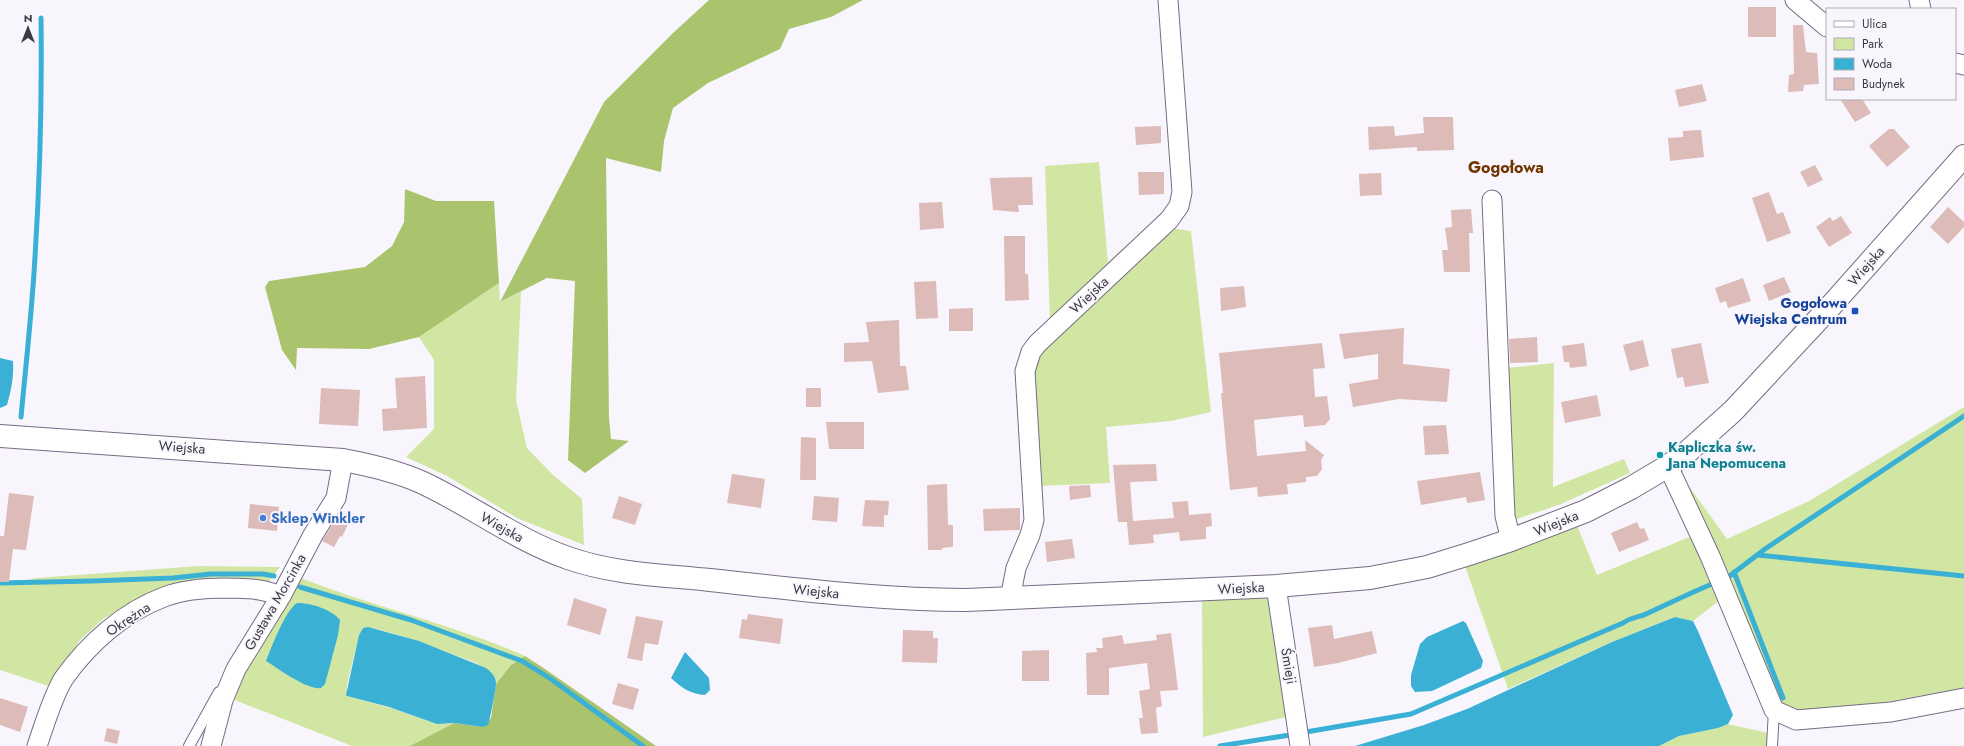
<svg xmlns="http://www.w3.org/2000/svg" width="1964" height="746" viewBox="0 0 1964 746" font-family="Jost,sans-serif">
<rect width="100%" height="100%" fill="#f8f6fc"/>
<path fill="#d1e6a3" d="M1099 162 1108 262 1149 225 1191 231 1211 412 1171 421 1106 427 1110 483 1040 486 1024 438 1018 360 1050 325 1045 166Z
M499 283 500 302 521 292 516 400 527 448 551 473 582 499 584 545 517 518 447 476 406 457 434 429V360L419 337Z
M1554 363 1553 487 1624 459 1630 473 1561 504 1511 521 1506 368Z
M1964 407V688L1853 708 1795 712 1779 703 1683 478 1727 539 1809 501Z
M1576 523 1597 575 1692 536 1720 600 1693 621 1675 617 1612 642 1508 689 1465 566Z
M199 566 280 567 267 584 146 597 103 619 79 641 52 687 0 670V580L23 581 36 578Z
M301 578C374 607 453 624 525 656L511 665 496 684C493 672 485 668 474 662 453 655 380 625 363 628L359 635 347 685V696L394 709 437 724 454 723 410 746H352L232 699 242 676Z
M1268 595 1282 675 1286 717 1203 737 1202 599Z
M1728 724 1768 733 1767 746H1659L1679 736 1718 728Z"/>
<path fill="#aac46e" d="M709 0H863L831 17 789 29 780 49 708 83 673 108 664 141 661 172 606 158 609 418 611 439 629 441 585 473 568 460 575 281 547 278 500 302 604 102 673 33Z
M405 189 436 201H494L499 283 419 337 369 349 297 348 296 370 282 350 265 287 269 281 365 267 392 246 404 222Z
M525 656 542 667 656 746H410L454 723 482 727 491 718 496 684 511 665Z"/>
<path fill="#3ab0d5" d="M0 358 13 361C14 377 11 391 7 405L0 408Z
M297 603C311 603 331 609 340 620L338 635 325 684 321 688C307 690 279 669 266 661 272 646 285 611 297 603Z
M1675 617 1693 621 1698 631 1733 715 1728 724 1718 728 1679 736 1659 746H1355L1424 725 1467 709 1612 642Z
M1463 621 1466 623 1483 661 1481 668 1432 691 1415 692 1411 686V675L1420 644 1427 637Z
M368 627 419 641 486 668C491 672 496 676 496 684 496 688 490 720 488 725L482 727 454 723 437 724 389 707 347 696 346 695 359 635 363 628Z
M685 652 709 678 710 690 705 695C690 694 682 688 671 678Z"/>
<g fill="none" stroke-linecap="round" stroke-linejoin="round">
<path stroke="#3ab0d5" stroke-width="5" d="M21 417C26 364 32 311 35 257 40 178 42 98 41 18
M1757 555 1964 576
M1734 572 1783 698
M1727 578 1765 549 1964 416
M0 583 92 581 173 578 211 574H263L274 576
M300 587 411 620 522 661 551 679 643 746
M1306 732 1411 714 1623 623C1633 616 1638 618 1646 614 1668 604 1690 593 1712 584
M1220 746 1290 735"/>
</g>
<path fill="#dcbbb9" d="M1748 7H1776V37H1748Z
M1793 25H1803L1806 52 1817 53 1819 84 1804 85 1803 91 1788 92 1789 75 1794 74Z
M1702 84 1707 101 1679 107 1675 90Z
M1840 99H1862L1871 113 1855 122Z
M1423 117H1453L1454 150 1417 151V147L1369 150 1368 127 1394 126 1395 136 1424 133Z
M1161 126V143L1136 145 1135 127Z
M1889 129H1894L1910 147 1887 167 1869 146Z
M1701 130 1704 157 1670 161 1668 138 1683 137V131Z
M1815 165 1823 180 1808 187 1800 172Z
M1138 172H1164V194L1139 195Z
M1381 173 1382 195 1360 196 1359 174Z
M1032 177 1033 205H1018L1019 212 993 210 990 178Z
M1769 192 1777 214 1783 212 1791 233 1767 242 1752 198Z
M942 202 944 228 920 230 919 203Z
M1948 207 1964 222V227L1948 244 1930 227Z
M1471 209 1473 233H1469L1470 272H1444L1442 250H1448L1445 228 1452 227 1451 210Z
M1841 216 1852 233 1829 247 1816 227 1830 217 1833 221Z
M1004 236H1025V274H1028L1029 300 1005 301Z
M1784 277 1791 292 1769 301 1763 285Z
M1743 278 1751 301 1728 308 1726 301 1720 303 1715 288Z
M936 281 938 318 916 319 914 282Z
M1244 286 1246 307 1221 311 1220 288Z
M973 308V331H949V309Z
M899 320 900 366H906L909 390 878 393 872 361 844 362V343L869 342 866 322Z
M1404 328 1403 364 1450 369 1447 402 1399 399 1353 407 1349 384 1378 379V354L1344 359 1339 334Z
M1537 337 1538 362 1510 363 1509 339Z
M1643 340 1649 366 1630 371 1623 345Z
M1322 343 1325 368 1313 369 1315 397 1327 396 1330 419 1325 425 1304 427 1303 415 1254 420 1257 456 1306 451 1305 440 1324 455 1321 460 1322 469 1317 476 1306 477V482L1287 484 1288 494 1258 497 1257 487 1230 490 1221 393H1223L1219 353Z
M1584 343 1587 366 1570 368 1569 362H1564L1562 346Z
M1701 343 1709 383 1685 387 1683 377 1677 378 1671 349Z
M425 376 427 428 383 431 382 409 397 408 395 378Z
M321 388 360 390 358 426 319 424Z
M806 388H821V407H806Z
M1597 395 1601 416 1565 423 1561 402Z
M826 422H864V449H829Z
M1446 425 1449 454 1425 455 1423 426Z
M801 437 816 438V480H800Z
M1156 464 1157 481 1130 482 1133 521 1174 518 1172 502 1188 501 1189 515 1211 513 1212 526 1206 527V539L1180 541 1179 532 1153 535 1154 543 1129 545 1127 522H1118L1113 465Z
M1480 472 1485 500 1467 503 1466 497 1421 505 1417 481Z
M732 474 765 479 761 508 727 503Z
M947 484 948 525H953V547L942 548V550H928L927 485Z
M1090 485 1091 497 1070 500 1069 486Z
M9 493 34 496 26 550 13 549 9 582H0V536H4Z
M619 496 642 504 635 525 612 518Z
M814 496 839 498 837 522 812 520Z
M865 500 889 501 888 515H884V527L862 526Z
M250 504 279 507 277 531 248 528Z
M1020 508V530L984 531 983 509Z
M339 514 350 520 342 537 340 536 334 547 322 541Z
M1637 522 1640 529 1644 528 1649 540 1619 552 1611 533Z
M1072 539 1075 558 1047 562 1045 542Z
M574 598 607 609 600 635 567 625Z
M748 614 783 619 780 644 739 638 742 619 747 620Z
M636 616 663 621 658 645 645 643 642 661 627 658Z
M1332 625 1334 639 1372 631 1377 653 1338 663 1314 667 1308 628Z
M903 630 933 631V638H938L937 663 902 662Z
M1171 633 1178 690 1160 691 1162 706 1156 708 1158 733 1141 734 1139 718H1143L1139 691 1150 689 1147 663 1109 668V695H1087L1086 653 1097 652 1096 648H1103L1102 638 1122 635 1124 644 1157 640 1156 635Z
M1049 650V681H1022V651Z
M618 683 639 689 633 710 612 704Z
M0 698 28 707 20 732 0 725Z
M107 728 120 731 117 744 104 741Z"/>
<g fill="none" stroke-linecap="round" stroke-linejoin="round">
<g stroke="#756d85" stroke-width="12">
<path id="lane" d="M189 746 219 692
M1772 746 1774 710"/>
</g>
<g stroke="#756d85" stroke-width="21">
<path id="street" d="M1795 0 1827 27
M1919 0 1921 9
M1955 63 1964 65
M1492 200 1505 516 1511 540
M1668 466 1710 556 1774 710 1796 720 1891 712 1964 698
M1276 586 1300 746
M1010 599 1016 568 1030 535 1034 520 1025 371 1031 352 1037 344 1169 220 1179 206 1182 192 1168 0
M37 746C44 726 53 695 64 678 89 643 124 612 164 597 184 589 207 588 227 588 250 589 260 588 281 596
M211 746 223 700 236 669 281 596 313 535 336 498 343 460"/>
</g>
<g stroke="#756d85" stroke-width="24">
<path id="secondary" d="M0 436 343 460C370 465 396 471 421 482 471 505 516 540 568 558 613 574 663 575 710 580 795 589 880 600 966 600L1276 586 1370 578 1427 567 1469 554 1511 540 1586 511 1631 488 1668 466 1685 454 1733 411 1829 308 1964 156"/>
</g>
<use href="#lane" stroke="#fff" stroke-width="10"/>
<use href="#street" stroke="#fff" stroke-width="19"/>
<use href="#secondary" stroke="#fff" stroke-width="22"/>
</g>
<rect fill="#1a4fb4" stroke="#f8f6fc" stroke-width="1.5" x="1851" y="307" width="8" height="8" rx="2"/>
<circle fill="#0f9aa8" stroke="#f8f6fc" stroke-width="1.5" cx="1660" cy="455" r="4"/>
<circle fill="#3f7fe0" stroke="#f8f6fc" stroke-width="1.5" cx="263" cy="518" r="4"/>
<g text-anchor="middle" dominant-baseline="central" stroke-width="4" stroke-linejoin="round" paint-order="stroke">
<g font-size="14" fill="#3c3944" stroke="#f8f6fc">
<text transform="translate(1866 266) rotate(-49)">Wiejska</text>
<text transform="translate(1089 295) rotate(-43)">Wiejska</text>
<text transform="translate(182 447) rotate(4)">Wiejska</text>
<text transform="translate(1556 523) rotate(-22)">Wiejska</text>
<text transform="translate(502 527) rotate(29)">Wiejska</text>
<text transform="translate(1241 588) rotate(-3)">Wiejska</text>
<text transform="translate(816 591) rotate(6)">Wiejska</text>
<text transform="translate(275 602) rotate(-60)">Gustawa Morcinka</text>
<text transform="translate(128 619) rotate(-33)">Okrężna</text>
<text transform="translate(1289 666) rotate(80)">Śmieji</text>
</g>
<g font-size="14" font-weight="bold" fill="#164399" stroke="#f8f6fc" text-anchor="end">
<text x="1847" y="303">Gogołowa<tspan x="1847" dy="16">Wiejska Centrum</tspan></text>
</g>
<g font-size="14" font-weight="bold" fill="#0d838f" stroke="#f8f6fc" text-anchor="start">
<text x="1668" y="447">Kapliczka św.<tspan x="1668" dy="16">Jana Nepomucena</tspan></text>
</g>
<g font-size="14" font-weight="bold" fill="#366cbe" stroke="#f8f6fc" text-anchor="start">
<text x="271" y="518">Sklep Winkler</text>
</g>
<g font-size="16" font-weight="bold" fill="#6e3500" stroke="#f8f6fc">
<text x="1506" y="167">Gogołowa</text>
</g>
</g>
<rect x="1826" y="8" width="130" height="92" fill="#f8f6fc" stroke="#adaab2"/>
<rect x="1834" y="21" width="20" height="6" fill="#ffffff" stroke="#adaab2"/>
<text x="1862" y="28" font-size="12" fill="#3c3944">Ulica</text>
<rect x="1834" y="38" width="20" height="12" fill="#d1e6a3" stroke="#adaab2"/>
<text x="1862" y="48" font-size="12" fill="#3c3944">Park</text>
<rect x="1834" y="58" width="20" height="12" fill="#3ab0d5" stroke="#adaab2"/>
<text x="1862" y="68" font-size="12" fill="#3c3944">Woda</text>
<rect x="1834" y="78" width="20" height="12" fill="#dcbbb9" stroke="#adaab2"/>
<text x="1862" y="88" font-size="12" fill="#3c3944">Budynek</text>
<g transform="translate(28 28)" stroke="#f8f6fc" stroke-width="3" paint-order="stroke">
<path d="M0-3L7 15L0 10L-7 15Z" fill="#3c3944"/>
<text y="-6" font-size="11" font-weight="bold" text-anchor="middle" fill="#3c3944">N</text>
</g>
</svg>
